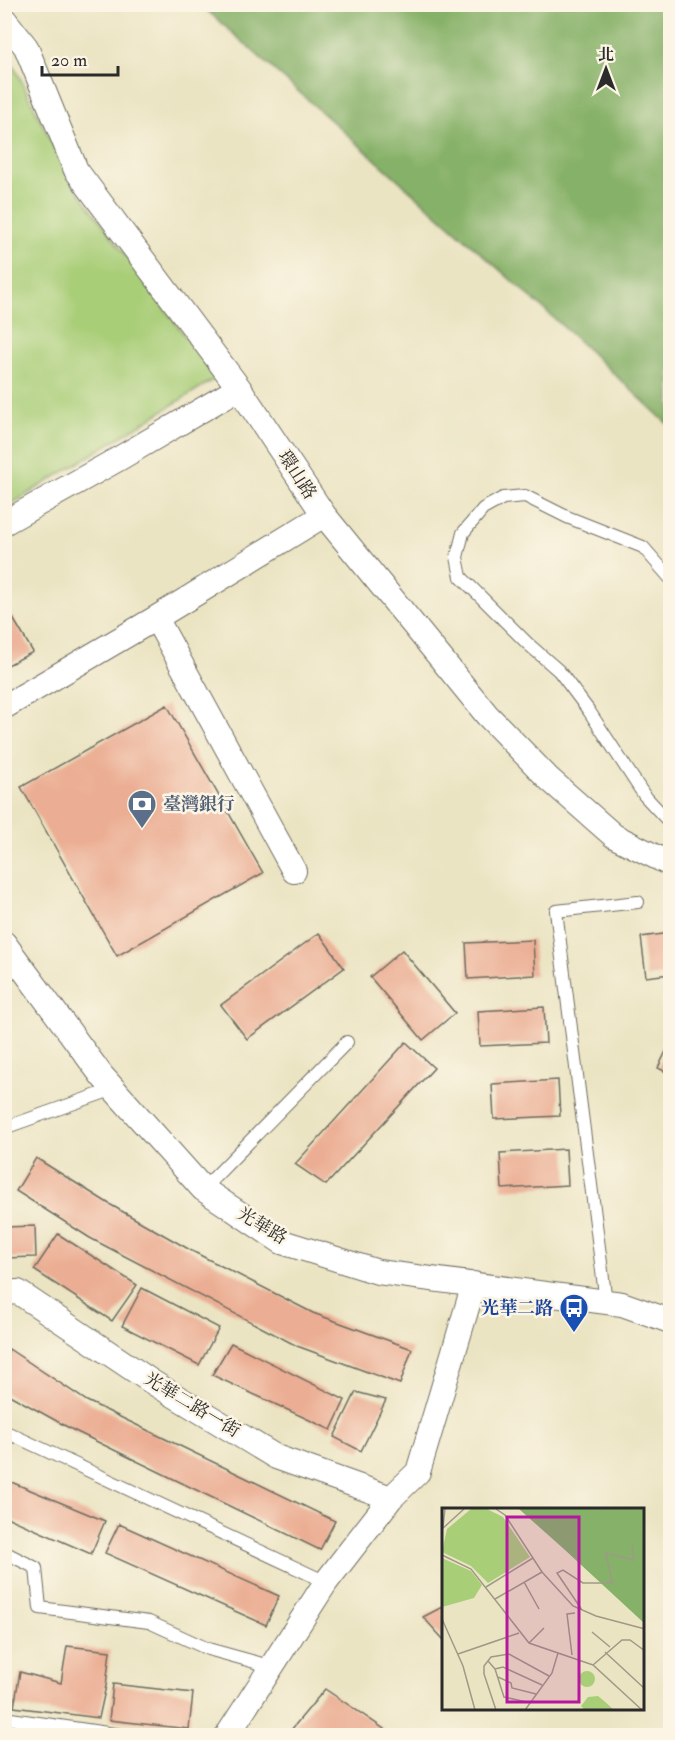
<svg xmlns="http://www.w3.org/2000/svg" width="675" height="1740" viewBox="0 0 675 1740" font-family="'IM FELL Double Pica','Noto Serif TC',serif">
<rect width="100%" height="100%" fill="#fcf5e5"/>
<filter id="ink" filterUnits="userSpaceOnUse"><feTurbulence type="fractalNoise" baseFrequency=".0167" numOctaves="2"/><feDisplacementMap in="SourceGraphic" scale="12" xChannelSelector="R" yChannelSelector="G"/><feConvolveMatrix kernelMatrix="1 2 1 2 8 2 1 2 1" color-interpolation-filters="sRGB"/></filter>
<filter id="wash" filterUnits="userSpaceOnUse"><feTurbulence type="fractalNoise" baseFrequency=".008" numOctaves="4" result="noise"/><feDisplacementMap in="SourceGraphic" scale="24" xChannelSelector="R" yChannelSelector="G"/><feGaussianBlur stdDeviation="1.35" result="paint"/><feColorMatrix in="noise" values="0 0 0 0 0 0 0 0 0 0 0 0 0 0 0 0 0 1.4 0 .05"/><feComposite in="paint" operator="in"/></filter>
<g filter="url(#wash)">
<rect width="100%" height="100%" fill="#ebe4c3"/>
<path fill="#a9ce78" stroke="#6a7c52" stroke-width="1.5" d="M5 57 15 68 68 177 216 378 5 508Z"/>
<path fill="#86b168" stroke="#586e4a" stroke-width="1.5" d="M201 5H670V426L544 309Z"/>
<g id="blocks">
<path fill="#ebad93" d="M4 603 33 652 4 667Z
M167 705 263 873 117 956 21 787Z
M319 933 344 968 247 1039 221 1005Z
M670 933V974L646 977 641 937Z
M533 940 535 975 468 979 466 943Z
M402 950 455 1013 423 1040 370 977Z
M544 1007 546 1043 480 1046 478 1011Z
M406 1042 434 1068 326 1185 295 1164Z
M670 1043V1074L658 1068Z
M558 1080 560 1116 494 1119 492 1084Z
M566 1149 568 1185 502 1189 500 1153Z
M36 1158 111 1205 192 1251 313 1313 412 1349 400 1384 297 1346 90 1238 16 1191Z
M35 1226 36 1257 4 1258V1227Z
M58 1234 137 1285 112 1321 34 1270Z
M142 1288 219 1328 199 1365 122 1326Z
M231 1343 345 1400 331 1430 212 1375Z
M9 1349 87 1401 335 1521 320 1550 73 1430 4 1392V1361Z
M356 1392 386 1400 361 1451 334 1437Z
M4 1479 105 1521 91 1554 4 1516Z
M119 1524 279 1596 266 1625 105 1553Z
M444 1606V1640L423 1617Z
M67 1646 110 1651 106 1686 99 1718 14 1707 20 1672 61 1683Z
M113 1684 193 1693 189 1729 109 1720Z
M325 1689 384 1729 378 1736H286Z"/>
</g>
</g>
<g filter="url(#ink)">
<use href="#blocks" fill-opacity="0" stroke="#6e6c60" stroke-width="1.5"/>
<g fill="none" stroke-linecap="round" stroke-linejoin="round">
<g stroke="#6e6c60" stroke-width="14">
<path id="service" d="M670 578 643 547 567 517 525 496 503 498 483 509 463 533 457 557 461 577 527 643 559 671 589 711 644 795 670 823
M4 1128 114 1089
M203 1189 347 1042
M606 1302 556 911 638 902
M4 1431 326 1582
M4 1552 36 1568 40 1608 149 1622 208 1649 273 1667
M4 1718 128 1736"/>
</g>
<g stroke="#6e6c60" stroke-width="26">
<path id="minor" d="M4 19 26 47 76 170 239 388 324 515 487 715 549 779 614 836 670 864
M4 523 120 458 239 388
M156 618 294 871
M4 707 156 618 324 515
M4 943 102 1076 203 1189 282 1242 378 1272 622 1304 670 1321
M4 1293 18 1292 152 1382 276 1457 391 1498
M227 1736 326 1582 391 1498 418 1472 474 1284"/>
</g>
<use href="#service" stroke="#fff" stroke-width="12"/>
<use href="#minor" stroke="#fff" stroke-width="24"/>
</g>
</g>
<defs>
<g id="bank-pin" transform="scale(1.5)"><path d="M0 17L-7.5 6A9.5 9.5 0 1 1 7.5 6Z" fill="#5c6f8a" stroke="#fcf5e5"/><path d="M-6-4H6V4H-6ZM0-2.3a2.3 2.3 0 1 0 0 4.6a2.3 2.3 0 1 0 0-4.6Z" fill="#fff"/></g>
<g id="bus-pin" transform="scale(1.5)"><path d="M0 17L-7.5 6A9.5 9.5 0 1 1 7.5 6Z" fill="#1a4fb4" stroke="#fcf5e5"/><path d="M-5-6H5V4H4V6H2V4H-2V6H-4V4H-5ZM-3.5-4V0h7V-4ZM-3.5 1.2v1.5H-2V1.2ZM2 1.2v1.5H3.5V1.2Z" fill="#fff"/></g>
</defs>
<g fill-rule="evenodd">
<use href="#bank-pin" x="142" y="804"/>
<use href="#bus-pin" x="574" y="1308"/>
</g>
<g text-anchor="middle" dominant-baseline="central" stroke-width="5" stroke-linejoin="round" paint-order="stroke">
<g font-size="18" fill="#2b2b2b" stroke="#fcf5e5">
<text transform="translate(297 475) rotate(57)">環山路</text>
<text transform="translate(262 1226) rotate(31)">光華路</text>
<text transform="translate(192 1405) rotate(31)">光華二路一街</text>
</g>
<g font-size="18" font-weight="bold" fill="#4e5e75" stroke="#fcf5e5" text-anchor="start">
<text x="163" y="804">臺灣銀行</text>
</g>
<g font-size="18" font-weight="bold" fill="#164399" stroke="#fcf5e5" text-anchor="end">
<text x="553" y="1308">光華二路</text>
</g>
</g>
<g transform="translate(442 1508)">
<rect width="202" height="202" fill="#ebe4c3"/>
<path d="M29 1H45L61 9 88 49 46 75 29 58 0 44 5 21ZM0 50 29 63 40 77 32 90 0 99ZM137 171a8 8 0 1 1 16 0a8 8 0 1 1-16 0ZM156 188 161 192 172 202H143L139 198 146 189Z" fill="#a9ce78"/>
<path d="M77 1H202V115L123 42Z" fill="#86b168"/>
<path fill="none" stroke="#9e9a86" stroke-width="1.5" d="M54 1 63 7 100 64 131 98 154 108 203 121M1 19 3 1M0 21 22 1M0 47 29 61 87 135 151 157 200 202M82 74 97 101M44 79 91 50M53 91 100 64M140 102 115 65 121 62 141 75H170L164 45 192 52 190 36M0 111 21 158 33 202M150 124 168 139M87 135 102 120M163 144 203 181M16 146 77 125M130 147 125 106 133 105M46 153 53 161 62 189 89 195M151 157 180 132H188L203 143M53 161 61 159 100 177M56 169 69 175 70 180 94 186M54 202 42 166V158L49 149 67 146 107 168M83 202 110 165 116 145"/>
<path fill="#b5179e" fill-opacity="0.15" stroke="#b5179e" stroke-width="3" d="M65 9H137V194H65Z"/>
<rect width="202" height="202" fill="none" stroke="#2b2b2b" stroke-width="3"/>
</g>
<rect width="675" height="1740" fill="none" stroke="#fcf5e5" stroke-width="24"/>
<g transform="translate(606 69)" stroke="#fcf5e5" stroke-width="4.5" paint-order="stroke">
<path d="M0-4.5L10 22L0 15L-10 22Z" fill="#2b2b2b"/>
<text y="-9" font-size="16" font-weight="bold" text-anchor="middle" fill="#2b2b2b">北</text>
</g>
<path d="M42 66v9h76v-9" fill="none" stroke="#2b2b2b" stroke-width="3"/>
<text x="51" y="66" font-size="18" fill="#2b2b2b" stroke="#fcf5e5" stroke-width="4.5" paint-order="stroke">20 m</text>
</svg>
